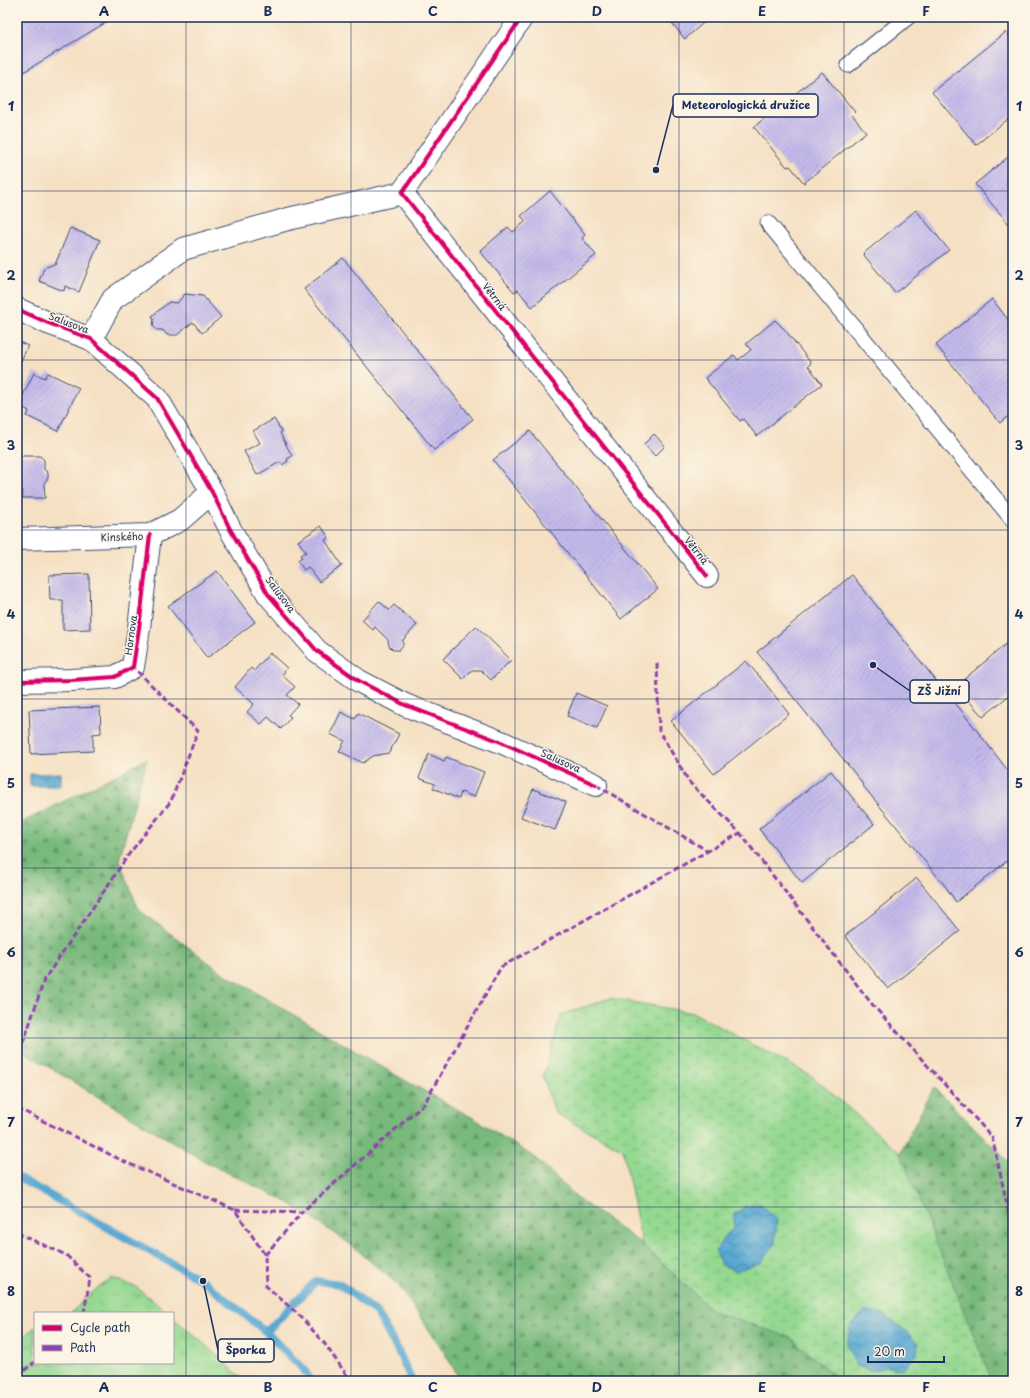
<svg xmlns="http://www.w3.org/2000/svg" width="1030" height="1398" viewBox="0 0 1030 1398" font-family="'Playpen Sans',sans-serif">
<defs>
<pattern id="grass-tufts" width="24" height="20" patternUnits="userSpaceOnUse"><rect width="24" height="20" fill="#95d991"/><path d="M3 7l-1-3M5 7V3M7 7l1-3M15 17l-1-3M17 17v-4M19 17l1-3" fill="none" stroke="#80bb7f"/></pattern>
<pattern id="forest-firs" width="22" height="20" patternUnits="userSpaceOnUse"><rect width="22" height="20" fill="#78b97b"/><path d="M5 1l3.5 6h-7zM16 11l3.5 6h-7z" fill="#629768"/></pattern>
<pattern id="wetland-marsh" width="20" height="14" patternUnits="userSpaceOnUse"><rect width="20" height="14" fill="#95d991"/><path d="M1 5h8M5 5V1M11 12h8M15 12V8" fill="none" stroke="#80bb7f"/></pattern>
<pattern id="water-waves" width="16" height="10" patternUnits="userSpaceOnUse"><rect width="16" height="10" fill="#58a8d2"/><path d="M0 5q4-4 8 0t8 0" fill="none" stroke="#4889ae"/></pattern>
<pattern id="building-hatch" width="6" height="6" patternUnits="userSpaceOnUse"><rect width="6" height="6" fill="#c3b9eb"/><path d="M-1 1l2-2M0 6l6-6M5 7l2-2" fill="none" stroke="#a79fcc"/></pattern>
</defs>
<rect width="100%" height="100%" fill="#fcf5e5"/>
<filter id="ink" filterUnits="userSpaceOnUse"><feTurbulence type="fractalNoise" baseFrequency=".025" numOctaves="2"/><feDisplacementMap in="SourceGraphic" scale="8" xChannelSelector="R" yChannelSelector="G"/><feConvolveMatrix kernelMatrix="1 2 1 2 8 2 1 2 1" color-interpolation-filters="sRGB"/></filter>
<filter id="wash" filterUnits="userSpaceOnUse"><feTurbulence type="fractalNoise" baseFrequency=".012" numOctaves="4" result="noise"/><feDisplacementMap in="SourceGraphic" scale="16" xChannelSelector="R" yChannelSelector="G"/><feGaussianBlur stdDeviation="0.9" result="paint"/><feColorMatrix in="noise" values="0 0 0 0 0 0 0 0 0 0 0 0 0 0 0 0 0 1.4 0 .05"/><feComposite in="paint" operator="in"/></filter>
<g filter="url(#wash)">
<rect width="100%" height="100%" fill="#f5e0c3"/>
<path fill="url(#grass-tufts)" stroke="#588478" d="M112 1278 136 1287 168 1313H71L94 1291Z
M173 1318 202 1342 245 1381H17V1341L35 1327V1363H173Z"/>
<path fill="url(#forest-firs)" stroke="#4a746c" d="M147 759 119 860 139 910 223 973 399 1077 475 1119 534 1157 580 1200 642 1244 714 1312 790 1337 841 1381H461L444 1352 398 1285 350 1244 289 1203 206 1162 17 1048V825Z
M934 1087 1013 1166V1381H992L900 1153Z"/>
<path fill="url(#wetland-marsh)" stroke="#588478" d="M610 998 694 1013 813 1077 900 1153 992 1381H841L790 1337 714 1312 642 1244 623 1150 555 1113 543 1077 561 1015Z"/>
<path fill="url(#water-waves)" stroke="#3a6c98" d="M61 773V786H30V774Z
M761 1204 777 1220 775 1243 761 1263 736 1271 721 1265 716 1251 724 1237 734 1228V1214L745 1207Z
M864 1311 882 1314 906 1331 918 1344 917 1355 903 1369 885 1367 873 1371 856 1366 847 1345 850 1327Z"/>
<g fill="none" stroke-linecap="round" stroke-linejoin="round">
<path stroke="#58a8d2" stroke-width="8" d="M17 1177 203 1281 266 1332 304 1370 311 1381
M266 1332 316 1281 340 1284 377 1313 401 1357 412 1381"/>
</g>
<g id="blocks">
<path fill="url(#building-hatch)" d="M17 17H115L17 76Z
M667 17H710L685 39Z
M1006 32 1013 40V115L976 145 932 92Z
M822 72 855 112 852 115 866 132 804 183 790 166 787 167 754 127 781 104 786 111 799 99 795 94Z
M1013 153V229L975 184Z
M550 191 585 235 582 238 596 255 532 307 518 290 514 292 480 251 508 227 513 232 526 221 521 216Z
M916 210 949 250 895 293 863 254Z
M70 228 100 240 79 292 65 286 64 291 39 281 44 268 54 264 55 265Z
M343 258 473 419 434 450 304 289Z
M185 294 203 296 221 317 202 333 193 322 177 335H167L163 330H157L153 326 154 319 152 316 169 302 177 303Z
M992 299 1013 326V412L1000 423 936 345Z
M775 320 785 330 811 363 808 366 822 384 757 436 743 419 740 421 705 378 734 355 738 360 751 350 746 344Z
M17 341 28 346 17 369Z
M34 373 45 378 48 373 79 388 58 431 27 416 29 411 18 405Z
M274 419 282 432 280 433 292 456 287 459 288 461 282 465 280 462 257 475 244 451 260 443 253 431Z
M530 431 658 589 621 619 493 460Z
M654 434 665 446 655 456 644 444Z
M17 456H40L44 460V469L48 473V478L44 483 45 498H22V490H17Z
M321 526 329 538 325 540 342 566 319 582 308 567 304 570 298 561 302 558 300 555 306 552 298 541Z
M217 571 255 622 207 658 168 606Z
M89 574 90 629 63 630V600H50L49 575Z
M852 575 942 688 953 700 1013 777V856L956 902 946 887 864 787 860 780 757 652Z
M379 601 389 610 394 605 417 625 403 640V645L399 650H393L389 646 388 640 375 627 373 630 362 620Z
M476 626 511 660 491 680 481 670H472L463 679 443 659Z
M1013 638V692L983 717 956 686Z
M270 653 287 668 282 675 295 687 287 695 298 704 288 715 291 717 281 729 268 717 261 724 247 712 254 704 235 687 251 668 254 671Z
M746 661 764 682 789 714 714 774 671 721Z
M576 693 607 706 597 728 567 716Z
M100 707 101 733 93 734V751L31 754 29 710Z
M341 712 355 719 358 713 399 734 389 753 373 756 363 763 339 751 345 741 330 734Z
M429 754 444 761 446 757 484 772 474 797 461 792 459 799 433 788 435 784 419 778Z
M831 771 874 824 802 883 759 829Z
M533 789 566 802 555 830 521 817Z
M917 878 960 931 888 989 845 936Z"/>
</g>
</g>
<g filter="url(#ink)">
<use href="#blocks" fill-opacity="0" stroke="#3c4a6d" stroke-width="1"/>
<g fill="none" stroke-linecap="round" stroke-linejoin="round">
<g stroke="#3c4a6d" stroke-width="17">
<path id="service" d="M848 65 908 17
M768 223 1013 520"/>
</g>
<g stroke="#3c4a6d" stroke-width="24">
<path id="minor" d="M522 17 402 193 707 576
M17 309 48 323 91 339 157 398 212 492 230 529 268 594 317 651 359 681 405 705 501 742 596 785
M91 339 113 299 183 249 288 219 402 193
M17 539 150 535 180 520 212 492
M17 681 71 680 115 677 133 667 139 628 150 535"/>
</g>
<use href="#service" stroke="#fff" stroke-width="15"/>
<use href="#minor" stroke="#fff" stroke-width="22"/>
<path stroke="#8e44ad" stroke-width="3" stroke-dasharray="6 3" stroke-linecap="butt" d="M657 663 659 731 690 783 740 833 871 1003 992 1137 1013 1231
M596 785 708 851
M17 1051 25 1038 44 980 129 854 171 801 198 731 133 667
M17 1108 123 1161 235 1210 265 1255 266 1286 300 1316 324 1343 351 1381
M235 1210 302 1212 424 1104 501 967 740 833
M17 1233 66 1255 90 1278 84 1313
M265 1255 302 1212
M17 1376 35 1362"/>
<g stroke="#fcf5e5" stroke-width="6">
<path id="cycleway" d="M522 17 402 193 707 576
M17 309 48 323 91 339 157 398 212 492 230 529 268 594 317 651 359 681 405 705 501 742 596 785
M17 681 71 680 115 677 133 667 139 628 150 535"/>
</g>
<use href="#cycleway" stroke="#d6006c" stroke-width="4"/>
</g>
</g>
<path fill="none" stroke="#1b2f5e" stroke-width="1" stroke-opacity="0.55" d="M186 17V1381M351 17V1381M515 17V1381M679 17V1381M844 17V1381M17 191H1013M17 360H1013M17 530H1013M17 699H1013M17 868H1013M17 1038H1013M17 1207H1013"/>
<g text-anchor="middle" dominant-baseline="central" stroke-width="3" stroke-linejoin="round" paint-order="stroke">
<g font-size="10" fill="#1b2f5e" stroke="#fcf5e5">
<text transform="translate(495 296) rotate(52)">Větrná</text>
<text transform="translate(69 322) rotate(21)">Salusova</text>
<text transform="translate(122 536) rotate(-2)">Kinského</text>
<text transform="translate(697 550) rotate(51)">Větrná</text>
<text transform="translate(281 594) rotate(53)">Salusova</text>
<text transform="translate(130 635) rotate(-82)">Hornova</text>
<text transform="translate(561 760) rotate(24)">Salusova</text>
</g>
</g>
<path fill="none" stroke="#1b2f5e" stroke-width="1.5" d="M656 170L673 105M873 665L910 691M203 1281L218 1350"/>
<g fill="#1b2f5e" stroke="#fcf5e5" stroke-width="1.5">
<circle cx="656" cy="170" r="4"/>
<circle cx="873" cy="665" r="4"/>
<circle cx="203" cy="1281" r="4"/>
</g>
<g fill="#fcf5e5" stroke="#1b2f5e" stroke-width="1.5">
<rect x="673" y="94" width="145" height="23" rx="4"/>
<rect x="910" y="680" width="59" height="23" rx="4"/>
<rect x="218" y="1339" width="56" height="23" rx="4"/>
</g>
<g font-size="11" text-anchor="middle" font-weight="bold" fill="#1b2f5e">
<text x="746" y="109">Meteorologická družice</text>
<text x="939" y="695">ZŠ Jižní</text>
<text x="246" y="1354">Šporka</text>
</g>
<rect width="1030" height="1398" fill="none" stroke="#fcf5e5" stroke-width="44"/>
<rect x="34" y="1312" width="140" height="52" fill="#fcf5e5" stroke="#a2a6af"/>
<rect x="42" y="1325" width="20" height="6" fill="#d6006c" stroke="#a2a6af"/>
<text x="70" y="1332" font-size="12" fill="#1b2f5e">Cycle path</text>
<rect x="42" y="1345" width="20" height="6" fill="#8e44ad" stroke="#a2a6af"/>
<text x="70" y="1352" font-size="12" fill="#1b2f5e">Path</text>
<path d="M868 1356v6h76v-6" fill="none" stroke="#1b2f5e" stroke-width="2"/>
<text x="874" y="1356" font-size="12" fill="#1b2f5e" stroke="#fcf5e5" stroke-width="3" paint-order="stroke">20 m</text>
<rect x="22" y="22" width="986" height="1354" fill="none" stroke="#1b2f5e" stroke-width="1.5"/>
<g font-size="13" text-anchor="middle" font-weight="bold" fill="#1b2f5e">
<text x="104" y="16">A</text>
<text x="268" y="16">B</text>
<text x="433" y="16">C</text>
<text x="597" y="16">D</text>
<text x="762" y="16">E</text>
<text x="926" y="16">F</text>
<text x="11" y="111">1</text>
<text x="1019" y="111">1</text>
<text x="11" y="280">2</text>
<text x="1019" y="280">2</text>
<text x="11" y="450">3</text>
<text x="1019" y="450">3</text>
<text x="11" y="619">4</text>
<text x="1019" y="619">4</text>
<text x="11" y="788">5</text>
<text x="1019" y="788">5</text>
<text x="11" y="957">6</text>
<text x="1019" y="957">6</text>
<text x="11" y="1127">7</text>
<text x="1019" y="1127">7</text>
<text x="11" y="1296">8</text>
<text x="1019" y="1296">8</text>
<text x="104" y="1392">A</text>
<text x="268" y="1392">B</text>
<text x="433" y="1392">C</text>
<text x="597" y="1392">D</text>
<text x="762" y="1392">E</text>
<text x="926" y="1392">F</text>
</g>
</svg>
